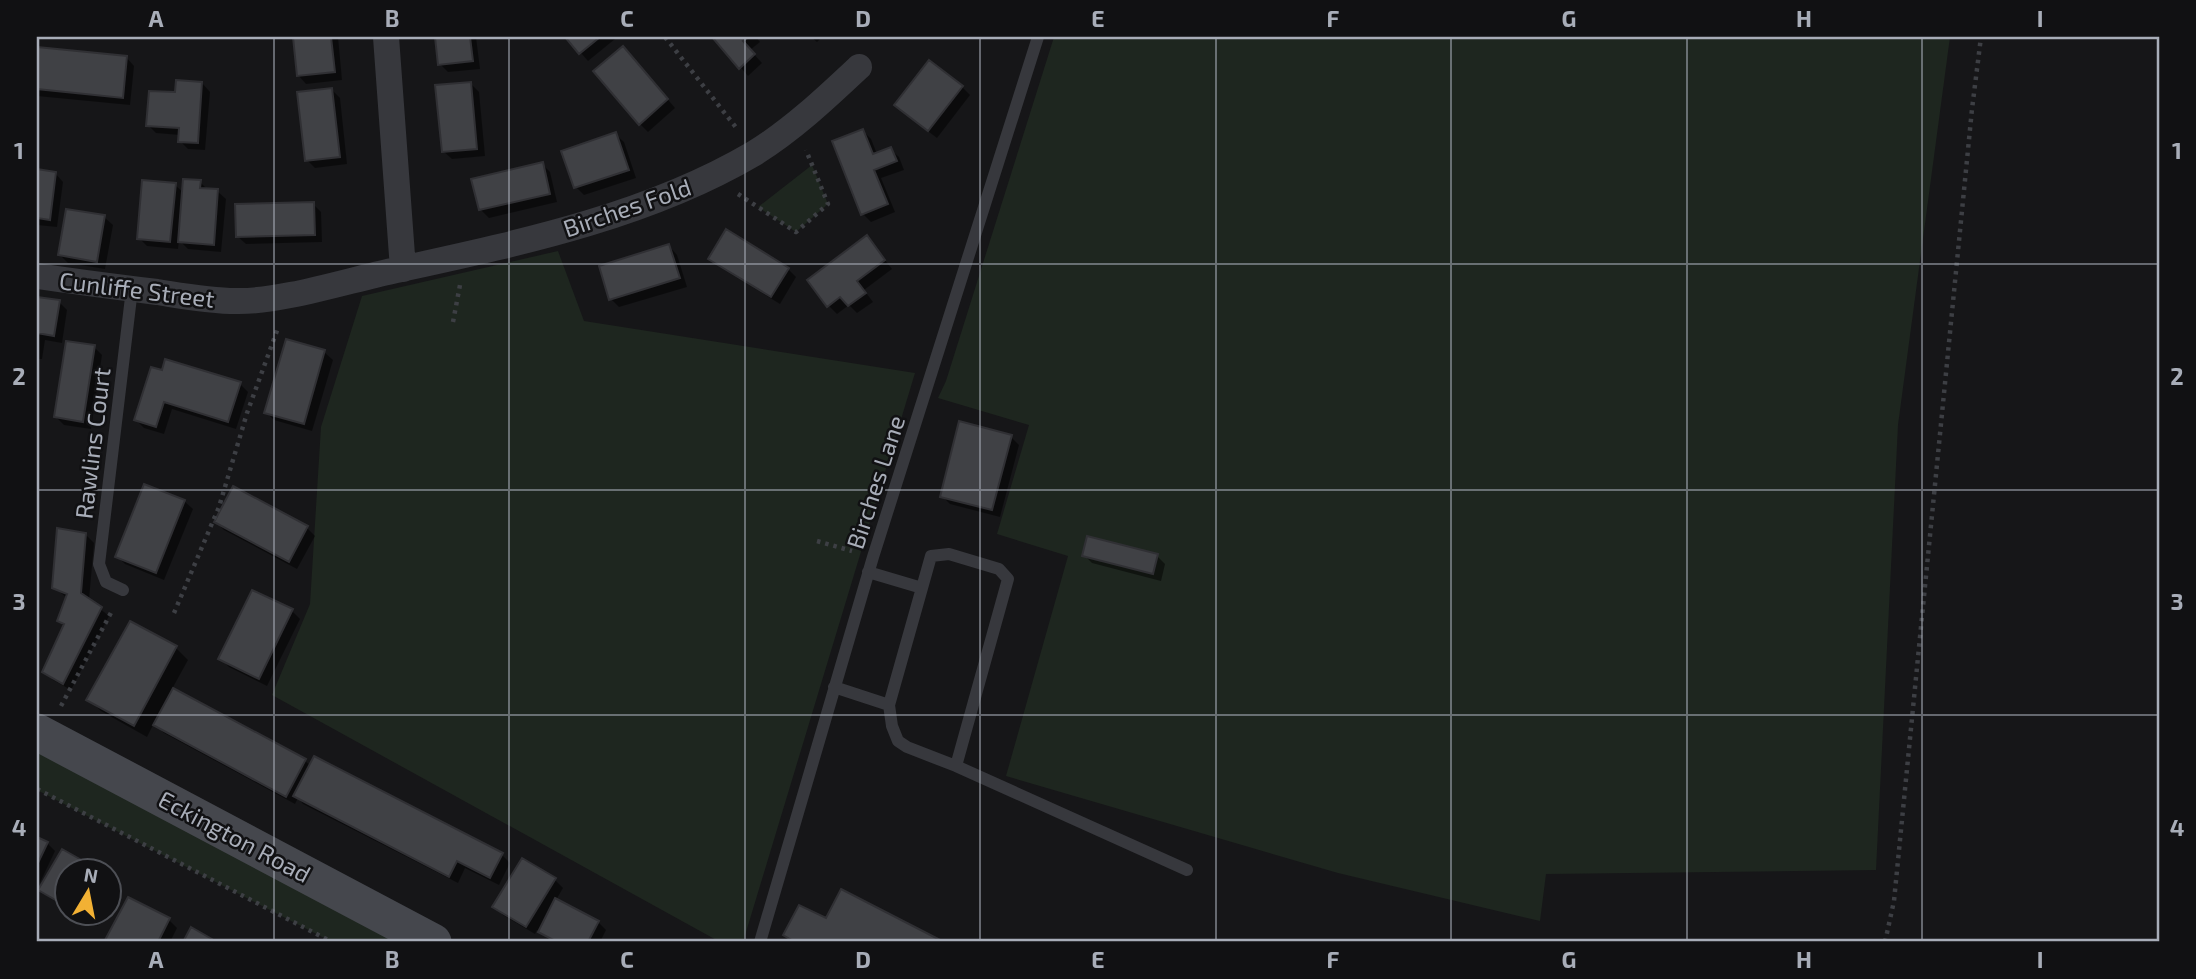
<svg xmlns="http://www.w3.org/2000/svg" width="2196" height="979" viewBox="0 0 2196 979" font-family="'Exo 2',sans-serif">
<rect width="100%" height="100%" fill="#161618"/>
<path fill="#1e261f" d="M1054 37H1950L1898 425 1876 870 1546 874 1540 921 1338 873 1006 776 1068 556 997 534 1029 425 938 398 946 381Z
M812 165 828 204 796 232 758 207Z
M558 251 584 321 915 373 743 942H720L272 695 310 604 321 427 362 296Z
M37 749 401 942H332L37 790Z"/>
<path fill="#0007" d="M295 37H338L342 80 306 84 298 75Z
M436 37H476L480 69 448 72 440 64Z
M567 37H614L615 39 588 61Z
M714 37H756L760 42 750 50 762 63 748 76Z
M811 37H822L817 42Z
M37 48 126 57 134 66 130 105 37 96Z
M631 56 675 108 648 132 640 124Z
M202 83 210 92 205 150 188 149 180 141V135L156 133 148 125 176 94Z
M471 84 479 92 485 156 452 159 443 151Z
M962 87 970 95 937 138 904 113Z
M332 90 340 98 347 164 315 168 307 160Z
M863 131 871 139 877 154 890 149 899 157 904 170 881 178 895 212 871 222 863 214Z
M615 134 624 142 636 178 584 195 576 187Z
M542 164 550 172 557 202 489 218 480 209Z
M37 171 55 173 63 182 57 227 37 225Z
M200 182 209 191H217L226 199 221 252 188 249 179 240 178 249 147 246 139 238 175 185 184 193Z
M313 204 321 212 322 242 246 244 237 236Z
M104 217 113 225 105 269 68 263 60 255Z
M727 231 788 269 796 277 780 304 718 266 710 258Z
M669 246 677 255 687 287 619 307 611 299Z
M874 246 892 269 864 290 873 302 857 313 849 305 837 314 829 306Z
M37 298 59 302 67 310 62 343 45 340 42 359H37Z
M94 347 102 355 91 429 64 425 56 417Z
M324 352 333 360 312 431 274 420 266 412Z
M152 369 240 384 248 392 236 429 172 409 164 434 144 428 136 420Z
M1011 437 1019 445 1000 517 950 504 942 496Z
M184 501 193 509 164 580 125 564 117 556Z
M216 522 307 528 315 536 297 569 224 530Z
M86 535 94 543 89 600 109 616 71 690 53 680 45 671 65 627 59 621 67 598 54 587Z
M1084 555 1157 556 1165 564 1161 581 1092 563Z
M292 611 300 619 267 686 229 667 221 659Z
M176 648 188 660 172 689 305 761 311 766 315 758 502 855 510 863 499 885 465 868 458 883 303 804 298 798 295 804 164 733 154 723 147 737 101 711 89 699Z
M37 839 47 843 55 851 37 889Z
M63 851 96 870H66V908L49 897 40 889Z
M108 878 120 888 108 907Z
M555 880 563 888 556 900 598 922 606 930 600 942H552L537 930 535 934 503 915 495 907Z
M842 892 940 942H792L785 935 827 921Z
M129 899 169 920 177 928 170 942H110L108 940Z
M75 912H105L98 926Z"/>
<path fill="#404145" stroke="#303034" stroke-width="2" d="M293 37H331L335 72 297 76Z
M435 37H470L473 61 438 65Z
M565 37H600L579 54Z
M712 37H749L743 41 755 54 739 69Z
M623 46 668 99 639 125 593 71Z
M37 47 127 56 123 98 37 89Z
M929 60 963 86 928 131 894 105Z
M176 80 202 82 198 143 178 142 179 128 146 126 149 91 175 92Z
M471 82 477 149 442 152 435 85Z
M332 88 340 157 305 161 297 92Z
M863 129 873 154 891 147 897 161 874 170 888 204 861 215 832 141Z
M616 132 629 170 574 188 561 151Z
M543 162 550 194 479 210 471 179Z
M37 169 56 172 50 220 37 218Z
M183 179 201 180 200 188 218 189 214 245 178 242Z
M142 180 176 183 170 242 137 239Z
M314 202 315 235 236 237 235 204Z
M66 209 105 215 97 262 58 255Z
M726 229 789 268 771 297 708 259Z
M867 235 885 260 857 281 866 293 848 306 840 297 827 307 807 280Z
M669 244 680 278 609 300 599 266Z
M37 297 60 300 54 336 37 333V335Z
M286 339 325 350 304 424 264 413Z
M66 341 95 345 83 422 54 417Z
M165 359 241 382 228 422 164 402 156 427 134 420 151 367 162 370Z
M959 421 1012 435 992 510 940 497Z
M144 484 185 500 156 573 115 557Z
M233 486 308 526 289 562 214 522Z
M57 528 86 533 81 593 102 607 63 684 42 672 64 624 57 621 67 594 52 588Z
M1087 536 1158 554 1153 574 1082 556Z
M252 590 293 609 259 679 218 659Z
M130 621 177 646 134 726 86 700Z
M173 688 306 759 286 797 153 725Z
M314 756 503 853 490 878 457 861 449 877 293 796Z
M37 837 48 842 37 865Z
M62 849 99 870H66V906L38 890Z
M522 858 556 878 526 927 492 907Z
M841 889 944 942H795L783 935 799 905 826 918Z
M128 897 170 918 158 942H109L105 940Z
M555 898 599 921 588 942H557L538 932Z
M191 927 217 942H183Z"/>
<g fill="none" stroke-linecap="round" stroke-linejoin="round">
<path stroke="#3d3f44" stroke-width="4.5" stroke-dasharray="3.5 5" stroke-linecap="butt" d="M665 37 738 130
M738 194 796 232 828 204 806 150
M453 322 460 285
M817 541 852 551
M174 613 219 507 247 413 278 328
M61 706 113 609
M37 789 332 942
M1885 942 1894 901 1972 109 1981 37"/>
<path stroke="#37383d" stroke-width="12" d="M868 572 922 588
M123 590 106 582 99 564 132 289
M834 687 889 705
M956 766 1008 579 999 569 949 554 931 556 889 705 892 726 898 741 907 747 956 766 1187 870
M760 942 873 557 1038 37"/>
<path stroke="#37383d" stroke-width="26" d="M386 37 403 269
M37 276C77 282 117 287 157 292 183 296 210 301 236 301 281 302 346 281 392 271 514 244 644 218 753 154 791 131 826 98 859 67"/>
<path stroke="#45474d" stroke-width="37" d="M37 732 433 942"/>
</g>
<path fill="none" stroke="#a8adb8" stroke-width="2" stroke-opacity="0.55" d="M274 37V942M509 37V942M745 37V942M980 37V942M1216 37V942M1451 37V942M1687 37V942M1922 37V942M37 264H2159M37 490H2159M37 715H2159"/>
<g text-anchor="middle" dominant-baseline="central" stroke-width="5" stroke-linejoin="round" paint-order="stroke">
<g font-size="24" fill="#a8adb8" stroke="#111113">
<text transform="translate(627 207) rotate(-19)">Birches Fold</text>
<text transform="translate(137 289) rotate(7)">Cunliffe Street</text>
<text transform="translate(92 443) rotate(-83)">Rawlins Court</text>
<text transform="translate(875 482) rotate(-72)">Birches Lane</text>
<text transform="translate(235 836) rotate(28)">Eckington Road</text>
</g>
</g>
<rect width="2196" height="979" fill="none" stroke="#111113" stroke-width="77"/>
<g transform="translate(88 892) rotate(10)"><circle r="33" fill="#111113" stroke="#4d4f55" stroke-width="2"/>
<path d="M0-5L12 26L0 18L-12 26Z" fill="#f2b134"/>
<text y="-10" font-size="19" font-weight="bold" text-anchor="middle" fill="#a8adb8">N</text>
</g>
<rect x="38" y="38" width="2120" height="902" fill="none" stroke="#a8adb8" stroke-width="2.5"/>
<g font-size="23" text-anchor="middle" font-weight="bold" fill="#a8adb8">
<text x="156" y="27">A</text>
<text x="392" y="27">B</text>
<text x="627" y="27">C</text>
<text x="863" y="27">D</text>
<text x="1098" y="27">E</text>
<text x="1333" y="27">F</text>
<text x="1569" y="27">G</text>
<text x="1804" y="27">H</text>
<text x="2040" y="27">I</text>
<text x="19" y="159">1</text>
<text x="2177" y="159">1</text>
<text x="19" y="385">2</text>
<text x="2177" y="385">2</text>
<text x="19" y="610">3</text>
<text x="2177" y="610">3</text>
<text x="19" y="836">4</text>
<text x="2177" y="836">4</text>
<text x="156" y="968">A</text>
<text x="392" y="968">B</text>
<text x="627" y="968">C</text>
<text x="863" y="968">D</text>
<text x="1098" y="968">E</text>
<text x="1333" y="968">F</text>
<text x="1569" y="968">G</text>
<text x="1804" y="968">H</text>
<text x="2040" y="968">I</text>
</g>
</svg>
